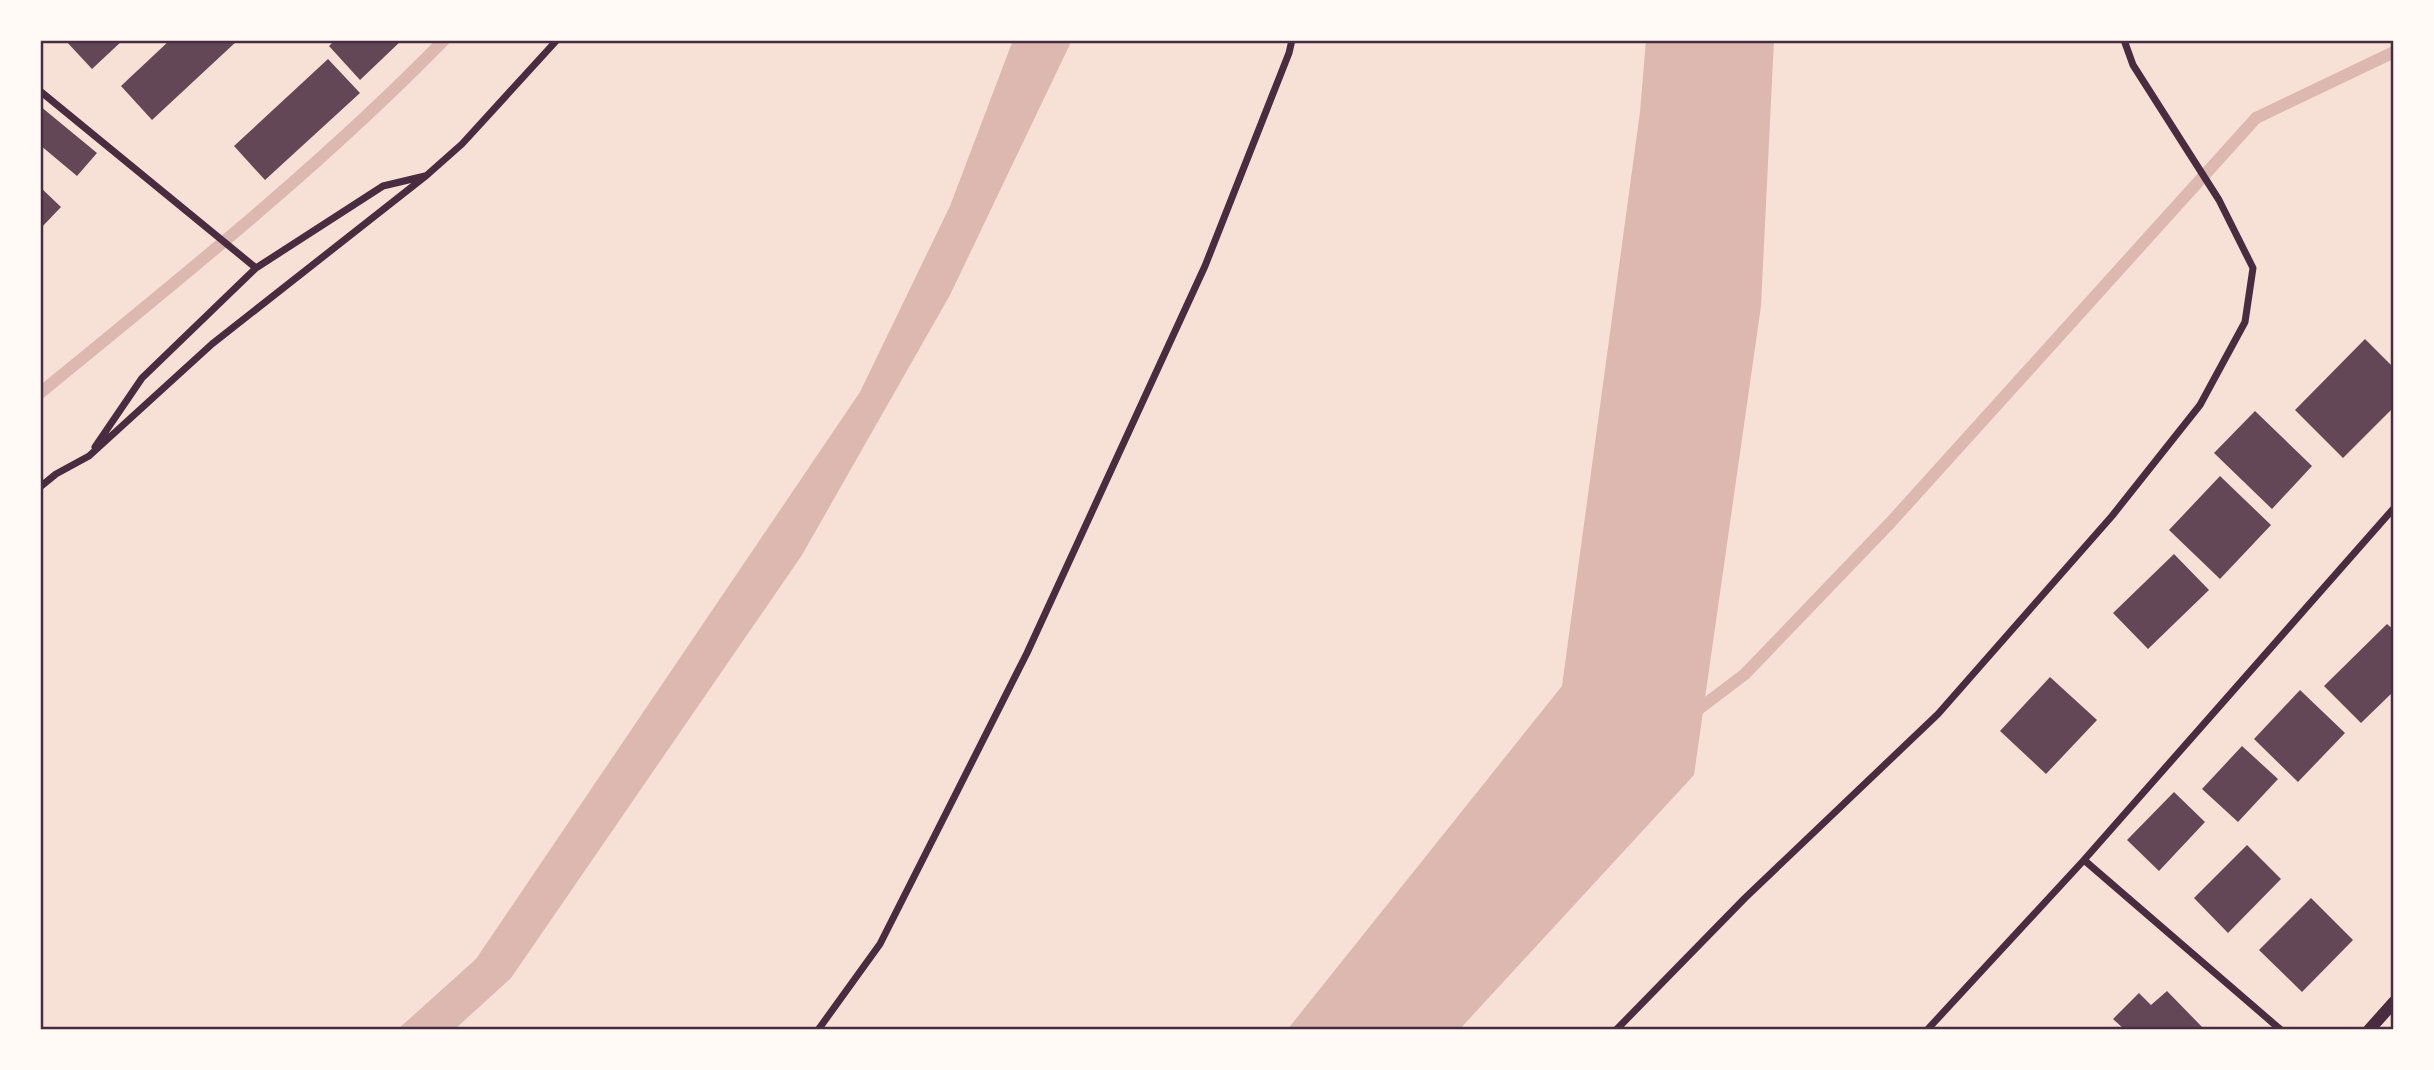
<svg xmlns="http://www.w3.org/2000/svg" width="2434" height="1070" viewBox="0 0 2434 1070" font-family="'PT Sans',sans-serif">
<rect width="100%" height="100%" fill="#f7e1d7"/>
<path fill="#dcb8b0" d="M1013 40H1072L950 295 802 555 511 978 454 1030H397L476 959 860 392 950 206Z
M1646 40H1774L1761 306 1694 775 1459 1030H1287L1562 686 1640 112Z"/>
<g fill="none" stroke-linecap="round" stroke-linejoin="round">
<path stroke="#dcb8b0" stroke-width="12" d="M40 393C178 280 319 168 444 40
M1691 715 1745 674 1891 522 2256 118 2394 52"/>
</g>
<path fill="#644757" d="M65 40H123L92 69Z
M170 40H238L152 120 121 86Z
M335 40H402L360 80 329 46Z
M328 59 360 93 265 180 234 146Z
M40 106 97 153 77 176 40 145Z
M40 187 61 207 40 229Z
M2365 339 2394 368V407L2343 458 2295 410Z
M2255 411 2312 466 2272 509 2214 453Z
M2220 476 2271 525 2220 579 2169 530Z
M2174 554 2209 590 2148 649 2113 613Z
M2387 624 2394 630V691L2361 723 2324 686Z
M2050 677 2097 720 2046 774 2000 731Z
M2300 690 2345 733 2298 782 2254 739Z
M2242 746 2278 779 2238 822 2202 789Z
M2174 792 2205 822 2159 871 2127 840Z
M2247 845 2281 879 2228 933 2194 898Z
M2311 898 2353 940 2302 992 2259 950Z
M2167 991 2205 1030H2125L2113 1019 2139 993 2151 1005Z"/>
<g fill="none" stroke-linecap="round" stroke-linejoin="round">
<path stroke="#4a2c40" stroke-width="7" d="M40 91 256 268
M95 447 142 378 256 268 383 186 425 176
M40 487 56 474 89 456 212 344 427 175 462 144 557 40
M2084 860 2281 1030
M818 1030 880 944 1027 653 1205 266 1289 53 1292 40
M1616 1030 1745 898 1938 714 2112 516 2200 405 2245 322 2253 268 2219 200 2133 65 2124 40
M1927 1030 2084 860 2394 508"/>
<path stroke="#4a2c40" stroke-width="12" d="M2369 1030 2394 1002"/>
</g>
<rect width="2434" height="1070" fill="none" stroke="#fffaf5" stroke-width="84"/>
<rect x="42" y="42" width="2350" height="986" fill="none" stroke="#4a2c40" stroke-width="2.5"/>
</svg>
